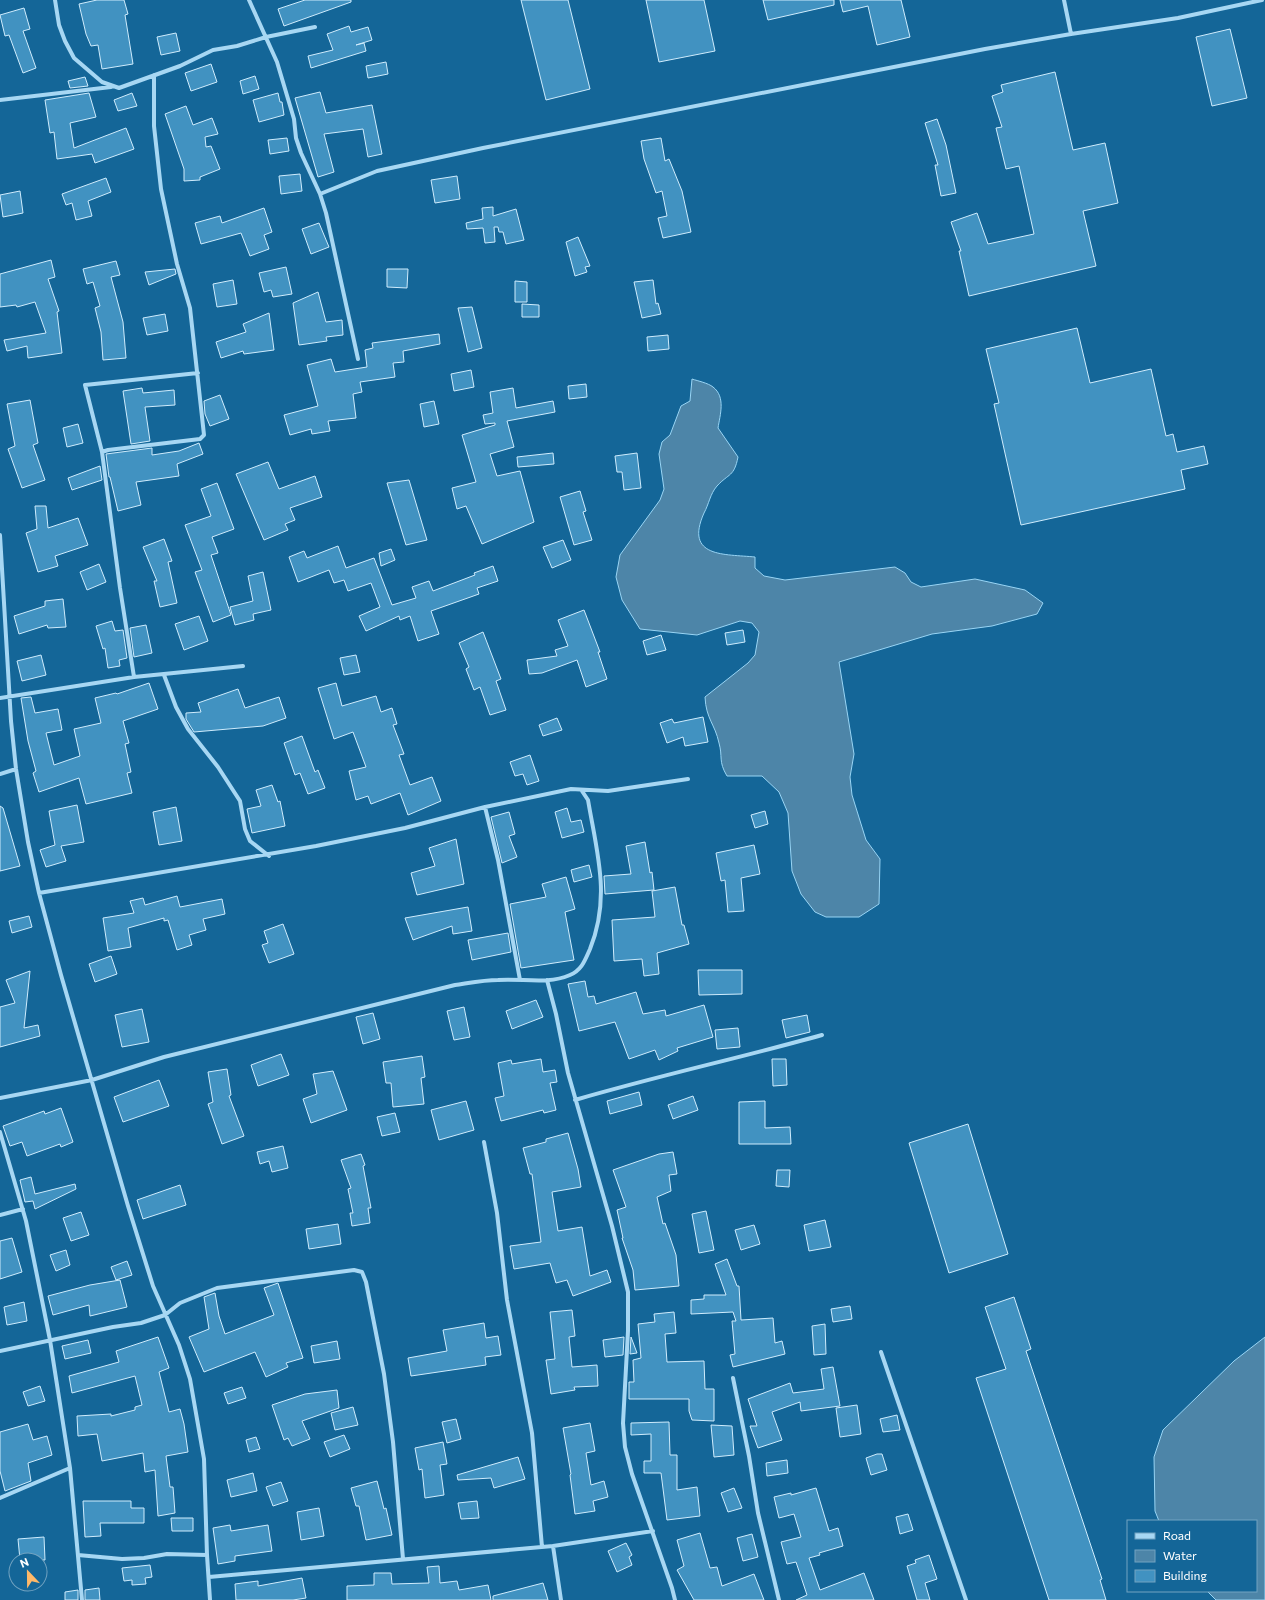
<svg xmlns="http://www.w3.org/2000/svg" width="1265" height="1600" viewBox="0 0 1265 1600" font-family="Commissioner,sans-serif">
<rect width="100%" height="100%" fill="#146698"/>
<path fill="#4d85a8" stroke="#99d5f5" d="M692 379C698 381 708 383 713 387 726 397 720 415 718 428L738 457C734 477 729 473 717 486 710 494 709 504 704 513 684 558 725 554 755 557V568L764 576 785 580 895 567 905 573 911 582 921 587 975 579 1025 590 1043 603 1037 614 992 626 932 634 839 662 854 754 850 777 852 795 866 840 880 859 879 904 859 917H826L815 912 801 894 792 871 788 813 779 792 762 776H727C718 761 723 757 719 743 715 724 706 719 705 697L748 663 755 655 759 632 752 623 740 621 697 635 640 629 622 600 616 577 620 555 660 500 664 489 659 454 662 442 670 435 681 406 690 401Z
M1265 1337V1600H1216L1207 1591H1256V1521H1159L1155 1511 1154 1457 1163 1430 1234 1361Z"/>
<path fill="#4192c1" stroke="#cfecfd" d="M97 0H124L128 14 125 15 133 64 102 69 98 45 91 46 86 34 79 4Z
M305 0H351V2L284 26 278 9Z
M521 0H568L590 89 546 100Z
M646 0H704L715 51 659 62Z
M763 0H834V5L768 20Z
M840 0H901L910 37 877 45 868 6 843 12Z
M24 8 30 29 23 31 36 68 23 73 9 35 5 36 0 15Z
M349 26 351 32 368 27 372 40 356 45 364 43 366 51 311 68 308 56 333 50 327 34Z
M1230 29 1247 98 1212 106 1196 37Z
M176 33 180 51 161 55 157 37Z
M386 62 388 74 368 78 366 66Z
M211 64 217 82 191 91 185 73Z
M1055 72 1073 150 1105 143 1118 203 1083 211 1096 266 969 296 959 251H961L951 222 977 213 988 244 1034 234 1019 166 1006 169 996 128 1002 127 992 96 1003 92 1001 85Z
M255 76 259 89 243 94 240 81Z
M85 77 88 86 70 88 68 81Z
M320 92 326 113 372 105 382 154 368 157 363 129 324 134 334 172 318 177 295 98Z
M89 93 96 117 70 123 74 148 126 128 134 149 95 163 92 154 57 159 54 132 50 133 45 100Z
M132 93 137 106 118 111 114 100Z
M278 93 280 102H282L284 115 259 122 253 100Z
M186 106 193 125 212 118 218 134 205 137 206 147 211 146 220 169 200 177V180L184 181V169L165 114Z
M937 119 946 145 956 193 941 196 935 165H938L925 123Z
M287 138 289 151 270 154 268 140Z
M661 138 665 161 669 159 682 191 691 232 663 238 658 218 667 216 662 191 656 193 644 159 641 141Z
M300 174 302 191 281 194 279 176Z
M457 176 460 199 435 203 431 180Z
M106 178 111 192 88 201 92 216 76 220 72 203 66 205 62 194Z
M20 191 23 213 3 217 0 195Z
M493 207V216L516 209 524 240 506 244 503 232H499L498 227H494L495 242 485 243 483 228 467 229 466 223 483 219 482 208Z
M264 208 272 232 264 235 269 249 250 256 241 233 201 244 195 223 220 216 222 223Z
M319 223 329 247 311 254 302 229Z
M578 237 590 266 585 267 587 272 575 276 566 242Z
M51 260 55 277 48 279 59 311 57 312 62 353 28 358 27 346 7 351 4 340 46 333 35 302 17 307 16 305 0 307V274Z
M116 261 120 275 111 277 123 322 126 358 103 360 101 332 95 308 100 306 93 282 87 284 83 269Z
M286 267 292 294 273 297 271 290 264 292 259 273Z
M175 269 176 274 149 285 145 272Z
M387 269H408L407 288 387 287Z
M233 280 237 304 217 307 213 284Z
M653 280 656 304 658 303 661 314 642 318 634 282Z
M515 281 527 282V302H515Z
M318 292 326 322 342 320 343 335 326 337 327 341 299 345 293 303Z
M522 304 539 305V317H522Z
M472 307 482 348 468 352 458 308Z
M269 313 274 350 244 354 243 351 221 358 216 342 246 332 243 324Z
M165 314 168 331 147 335 143 318Z
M1077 328 1090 383 1151 369 1166 436 1173 434 1177 452 1204 446 1208 464 1181 470 1185 489 1021 525 994 404 999 403 986 349Z
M439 334 440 344 403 351 404 362 393 363 395 377 360 382 362 392 353 394 356 418 328 421 330 431 312 434 311 429 290 435 284 415 318 406 307 365 331 359 335 372 367 367 365 350 373 348 372 343Z
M668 335 669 349 648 351 647 337Z
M471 370 474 387 454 391 451 374Z
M586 384 587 397 569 399 568 386Z
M142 388 143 393 174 390 175 405 145 407 150 441 131 444 123 391Z
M513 388 516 408 553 401 555 412 507 421 514 447 490 454 497 476 520 471 534 522 482 544 466 506 457 509 452 488 476 482 462 435 495 425V423L485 424 483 415 493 413 490 392Z
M220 395 229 419 210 426 205 414 204 401Z
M30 400 38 443 33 445 45 480 22 488 8 449 15 446 7 404Z
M434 401 439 424 424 427 420 404Z
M78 424 83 443 67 447 63 428Z
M199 443 203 454 177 464 179 476 136 482 141 505 118 511 110 477H109L106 454 152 448V455L179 451Z
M553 453 554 464 518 467 517 457Z
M637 453 641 488 624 490 622 472H617L615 456Z
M268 462 279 489 315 476 322 497 290 508 295 520 285 524 288 530 264 540 236 474Z
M100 466 102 480 72 490 68 478Z
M409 480 427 540 406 545 387 483Z
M217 483 234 529 212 537 218 553 211 555 231 615 213 622 195 572 202 570 185 525 211 516 201 489Z
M580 491 586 511 583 512 592 540 574 545 560 497Z
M35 506H46L48 528 78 518 88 545 55 556 58 566 38 572 26 533 37 529Z
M164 539 172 561 168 562 177 603 160 607 154 581H157L143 547Z
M563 540 571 560 552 568 543 547Z
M338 546 346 568 374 558 392 605 416 598 412 587 429 581 433 591 475 575 474 573 493 566 498 581 477 588 479 594 431 611 439 634 418 641 410 616 400 620 399 616 366 631 359 616 380 607 371 583 348 591 344 580 334 583 329 570 298 582 289 557 304 551 307 558Z
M391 549 395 560 381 566 379 553Z
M99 564 106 582 87 590 80 572Z
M263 572 271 610 253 614 254 620 235 625 230 607 253 601 248 576Z
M63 599 66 627 48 628 47 625 19 634 14 616 45 606V601Z
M584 610 600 652H598L607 679 586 687 577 660 542 673 529 674 527 660 557 656 555 650 568 646 558 620Z
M199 616 208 641 184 650 175 624Z
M112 621 115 631 123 630 127 658 119 660 120 666 108 668 105 648 103 649 96 626Z
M146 625 152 653 134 657 130 628Z
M743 630 745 642 727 645 725 633Z
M483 632 501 679 496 681 506 710 490 715 480 687 474 690 466 669 469 667 459 643Z
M661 635 666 650 647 655 643 641Z
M41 655 46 675 22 681 17 661Z
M356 655 360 672 344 675 340 658Z
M149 683 158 709 123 721 129 743 125 744 131 772 127 773 132 793 86 804 79 778 39 792 33 773 36 771 28 741 21 698 31 697 35 713 58 709 62 730 46 733 54 765 80 756 74 729 101 723 95 698 116 693 117 694Z
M336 683 342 706 376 696 381 712 392 708 397 724 393 725 404 754 399 755 410 785 432 777 441 801 408 815 400 793 371 804 368 796 356 800 349 771 366 767 353 732 334 739 318 688Z
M238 689 245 708 279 697 286 718 263 726 194 732 186 719V713L201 712 198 703Z
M703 717 708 742 685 746 683 737 667 743 660 723 672 719 674 723Z
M557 718 562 730 543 736 539 725Z
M302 736 315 772 318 770 325 788 308 794 300 773 295 775 284 743Z
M530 755 539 781 527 785 523 774 515 776 510 762Z
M272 785 278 802 280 801 285 826 252 833 247 809 261 806 256 790Z
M77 805 84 842 61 846 66 861 46 867 40 850 55 845 49 811Z
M0 806 3 808 20 866 0 871Z
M176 807 182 841 159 845 153 812Z
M567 808 571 822 581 820 584 832 562 838 555 812Z
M765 811 768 824 755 828 751 815Z
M509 812 515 834 509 836 517 857 502 863 491 817Z
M456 839 464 884 417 895 411 873 435 866 429 848Z
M645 842 650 873 652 872 654 890 605 894 604 876 631 874 626 846Z
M754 845 760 874 741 878 744 911 728 912 725 880 721 881 716 853Z
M589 865 592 877 574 882 571 870Z
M566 877 575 909 565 912 574 960 521 968 510 904 546 897 542 884Z
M675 887 682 925H684L689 944 657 953 659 974 644 976 642 959 614 961 612 920 655 917 652 891Z
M177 896 180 907 222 899 225 914 203 919 206 930 189 935 192 945 177 950 168 920 164 921V918L128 928 131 947 108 951 103 918 134 913 130 901 143 898 145 905Z
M468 907 472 931 453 934 452 926 413 940 405 918Z
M29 916 32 927 12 933 9 921Z
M283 924 294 954 269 963 262 945 268 943 264 931Z
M508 933 511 952 472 960 468 940Z
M111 956 117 974 95 982 89 964Z
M698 970H742V994L699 995Z
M30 971 24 1028 38 1025 40 1036 0 1047V1007L15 1003 6 980Z
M585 981 588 997 594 996 596 1004 636 992 643 1014 665 1010 666 1016 704 1005 713 1037 677 1048 678 1051 659 1060 655 1050 629 1059 615 1022 579 1031 568 984Z
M536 1000 543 1017 512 1029 506 1011Z
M464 1007 470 1037 454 1040 447 1011Z
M142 1009 149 1042 122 1047 115 1015Z
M373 1013 380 1039 363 1044 356 1017Z
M807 1015 810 1032 786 1038 782 1020Z
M738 1028 740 1047 717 1049 715 1030Z
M281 1054 289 1075 258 1086 251 1065Z
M422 1056 425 1077 421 1078 424 1104 393 1107 391 1083H386L383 1062Z
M541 1059 543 1072 555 1070 557 1082 550 1083 556 1110 544 1113 543 1110 501 1121 495 1098 504 1096 498 1063 511 1060 512 1064Z
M772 1059H786L787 1085 773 1086Z
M227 1069 231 1095 229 1096 244 1136 222 1144 208 1104 213 1102 208 1072Z
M333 1071 347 1110 311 1123 303 1099 317 1094 313 1074Z
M159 1080 169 1106 123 1122 114 1097Z
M639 1092 642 1105 610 1114 607 1101Z
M693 1096 698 1110 673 1119 668 1105Z
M466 1101 474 1130 439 1140 431 1110Z
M765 1101V1128L790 1127 791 1144H739V1102Z
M61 1108 73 1142 61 1147 60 1144 27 1156 22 1142 10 1146 3 1126 44 1111 45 1114Z
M395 1113 400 1132 382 1136 377 1117Z
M968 1124 1008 1254 949 1273 909 1143Z
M568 1133 578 1169 581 1187 552 1192 558 1231 582 1227 590 1276 607 1270 611 1282 573 1296 567 1280 556 1283 550 1263 514 1269 510 1246 541 1242 532 1174H530L523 1148 546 1142V1139Z
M283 1146 288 1168 272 1172 269 1161 260 1164 257 1152Z
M673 1152 677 1174 669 1175 671 1191 657 1197 663 1224 665 1223 676 1255 679 1286 635 1290 633 1270 622 1238H623L617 1210 626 1207 613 1170 659 1154Z
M361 1154 365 1165 363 1166 371 1208H368L370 1223 352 1226 350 1213H353L348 1189 351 1188 341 1160Z
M777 1170H790L789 1187 776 1186Z
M31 1177 35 1194 75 1184 76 1189 35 1209 33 1201 25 1202 20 1180Z
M180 1185 186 1205 143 1219 137 1200Z
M706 1211 714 1250 699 1253 692 1214Z
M81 1212 89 1235 71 1241 63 1218Z
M825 1220 831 1247 809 1251 804 1225Z
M338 1224 341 1244 309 1249 306 1229Z
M754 1225 760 1244 741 1250 735 1230Z
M12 1238 22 1272 0 1279V1241Z
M66 1250 70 1265 56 1271 50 1255Z
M727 1259 737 1286H739L741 1320 773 1318 775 1343 782 1341 785 1354 733 1367 730 1355 735 1354 732 1321H736L733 1312 691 1314V1300L704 1299V1295H726L715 1264Z
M127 1261 132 1275 116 1280 111 1267Z
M120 1280 127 1307 90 1316 89 1305 53 1315 48 1296 90 1285Z
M278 1283 303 1358 286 1363 288 1367 266 1377 255 1352 204 1372 189 1337 209 1329 204 1297 215 1293 219 1316 225 1334 274 1315 264 1288Z
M1014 1297 1031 1349 1026 1351 1102 1579 1100 1580 1106 1600H1049L976 1378 1006 1369 985 1307Z
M24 1302 27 1321 7 1325 4 1307Z
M850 1306 852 1319 833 1322 831 1309Z
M572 1310 575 1336 569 1337 572 1367 597 1365 598 1386 574 1387 575 1390 551 1394 546 1360 555 1359 550 1312Z
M674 1312 676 1333 665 1334 667 1362 704 1361 705 1389H714V1421L692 1420 689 1411V1399H629V1382H634L633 1360 641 1358 638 1324 655 1322 654 1314Z
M484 1323 486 1338 498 1336 501 1355 485 1357 486 1365 411 1376 408 1358 447 1351 443 1330Z
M825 1324 826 1354 814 1355 812 1326Z
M158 1337 169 1368 159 1372 169 1412 180 1409 184 1424 188 1452 166 1456 170 1487H173L175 1513 158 1516 155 1470 145 1472 143 1453 102 1461 97 1434 78 1436 77 1416 111 1414V1416L135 1410V1407L142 1405 135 1376 72 1393 69 1376 119 1362 116 1351Z
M624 1337 623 1355 605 1357 603 1340Z
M631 1337 637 1353 630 1354Z
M88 1340 91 1353 65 1359 62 1346Z
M337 1341 340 1359 314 1363 311 1346Z
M833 1367 840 1406 801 1411 800 1402 772 1412 782 1440 758 1448 750 1426H757L748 1399 790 1383 793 1393 824 1389 821 1369Z
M40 1386 45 1401 28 1406 23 1392Z
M242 1387 246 1398 228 1404 224 1393Z
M337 1390 339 1408 302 1421 310 1439 292 1446 288 1438 284 1440 272 1405 305 1394Z
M857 1405 861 1434 840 1437 836 1408Z
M353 1407 358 1425 335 1430 331 1413Z
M897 1415 900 1430 883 1432 880 1419Z
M456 1419 461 1439 447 1443 442 1422Z
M669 1422 670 1455H677V1490L697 1487 700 1516 667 1520 661 1473H644V1461H651V1434L631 1435V1423Z
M590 1423 595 1451 586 1453 591 1485 604 1481 608 1497 593 1501 595 1511 575 1514 570 1475 571 1474 563 1428Z
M28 1424 33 1440 47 1436 52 1455 28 1463 31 1481 5 1491 0 1471V1432Z
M711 1425 732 1426 734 1455 714 1457Z
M344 1435 350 1449 330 1457 324 1442Z
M256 1437 260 1449 249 1452 246 1440Z
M443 1442 447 1464 440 1465 444 1495 425 1498 422 1469 419 1470 415 1448Z
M877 1454H882L887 1470 871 1475 866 1458Z
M518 1457 525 1479 494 1488 491 1478 458 1480 457 1475Z
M787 1460 788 1473 767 1476 766 1463Z
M253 1473 257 1491 231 1497 227 1480Z
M377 1481 384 1509 386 1508 392 1535 366 1540 359 1506H356L351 1488Z
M281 1482 288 1501 273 1506 266 1487Z
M734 1488 742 1508 728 1512 721 1493Z
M816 1488 829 1531 838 1528 843 1546 819 1553 820 1555 809 1558 820 1590 864 1573 874 1600H796L807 1595 796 1562 787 1564 781 1542 801 1537 794 1514 779 1518 774 1497 791 1493V1495Z
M83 1501H131V1508H144V1523H100L101 1536 85 1537Z
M477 1501 479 1518 461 1519 458 1503Z
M319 1508 324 1536 301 1540 297 1512Z
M908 1514 913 1530 900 1534 896 1517Z
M171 1518H193V1531H172Z
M230 1525 231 1531 268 1525 272 1551 235 1556V1561L218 1564 213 1528Z
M700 1533 710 1568 717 1567 722 1586 754 1574 764 1600H694L677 1570 684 1566 677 1540Z
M752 1534 758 1557 743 1561 737 1538Z
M44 1537 45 1560H20L18 1539Z
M626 1543 632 1555 629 1557 632 1565 617 1572 608 1551Z
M929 1555 937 1579 925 1583 930 1600H917L907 1566 916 1563 915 1560Z
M150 1565 152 1577 145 1578 146 1584 132 1585V1580L124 1581 122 1568Z
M439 1566 440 1583 457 1581 459 1590 488 1585 491 1600H347V1586L374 1585V1573H391L392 1584 429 1583 427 1567Z
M302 1578 306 1598 293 1600H236L235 1584 258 1581V1586Z
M543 1583 548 1600H493V1596Z
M99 1588 100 1600H85V1590Z
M78 1590V1600H65V1592Z"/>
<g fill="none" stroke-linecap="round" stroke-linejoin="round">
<path stroke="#a7d7f3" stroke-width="4" d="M55 0 59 25 65 41 74 58 102 82 119 88 180 66 213 50 237 46 266 37 315 27
M249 0 277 62 294 119 296 138 301 153 320 194 326 213 358 359
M1064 0 1071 34
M0 100 111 87
M320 194 377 171 483 148 985 49 1071 34 1178 18 1262 0
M102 452 108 450 200 439 204 435 190 308 177 264 161 189 154 126V75
M0 535 11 721 16 769 28 842 39 893 61 975 128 1206 153 1286 179 1345 190 1379 204 1459 207 1555 210 1600
M164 675 176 707 188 729 218 767 240 801 245 829 250 841 269 856
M134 677 120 588 102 452 85 385 198 373
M0 698 134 677 243 666
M0 774 16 769
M485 807 498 860 520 980
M39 893 316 846 405 828 485 807 571 789 608 791 688 779
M547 980 556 1014 568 1073 612 1226 628 1292V1331L623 1423 625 1447 632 1474 672 1588 675 1600
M0 1098 92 1080 164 1057 455 985C469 983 484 980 498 980 522 978 547 985 570 975 582 970 585 960 590 949 611 897 597 853 588 800L582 791
M575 1100C657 1076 740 1058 822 1035
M0 1132 26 1221 50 1340 70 1468 82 1600
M484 1142 497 1213 507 1300 532 1433 542 1547
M0 1215 23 1209
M0 1351 113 1327 141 1323 165 1315 180 1303 217 1288 354 1270 362 1272 366 1282 384 1374 393 1442 403 1559
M881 1352 966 1600
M733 1378 749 1456 758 1513 779 1600
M0 1498 70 1468
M553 1546 561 1600
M78 1555 122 1559 144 1558 167 1554 207 1555
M209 1577 553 1546 653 1531"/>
</g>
<rect x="1127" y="1520" width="130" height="72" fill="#146698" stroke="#72a3c1"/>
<rect x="1135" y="1533" width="20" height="6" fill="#a7d7f3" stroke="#72a3c1"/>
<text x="1163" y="1540" font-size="12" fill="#ffffff">Road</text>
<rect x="1135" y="1550" width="20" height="12" fill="#4d85a8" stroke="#72a3c1"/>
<text x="1163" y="1560" font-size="12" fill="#ffffff">Water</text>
<rect x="1135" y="1570" width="20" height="12" fill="#4192c1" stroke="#72a3c1"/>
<text x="1163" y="1580" font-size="12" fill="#ffffff">Building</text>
<g transform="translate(28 1572) rotate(338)"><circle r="19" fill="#146698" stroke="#72a3c1"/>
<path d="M0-3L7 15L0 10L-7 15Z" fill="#ffb969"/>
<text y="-6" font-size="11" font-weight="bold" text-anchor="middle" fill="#ffffff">N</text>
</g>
</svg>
